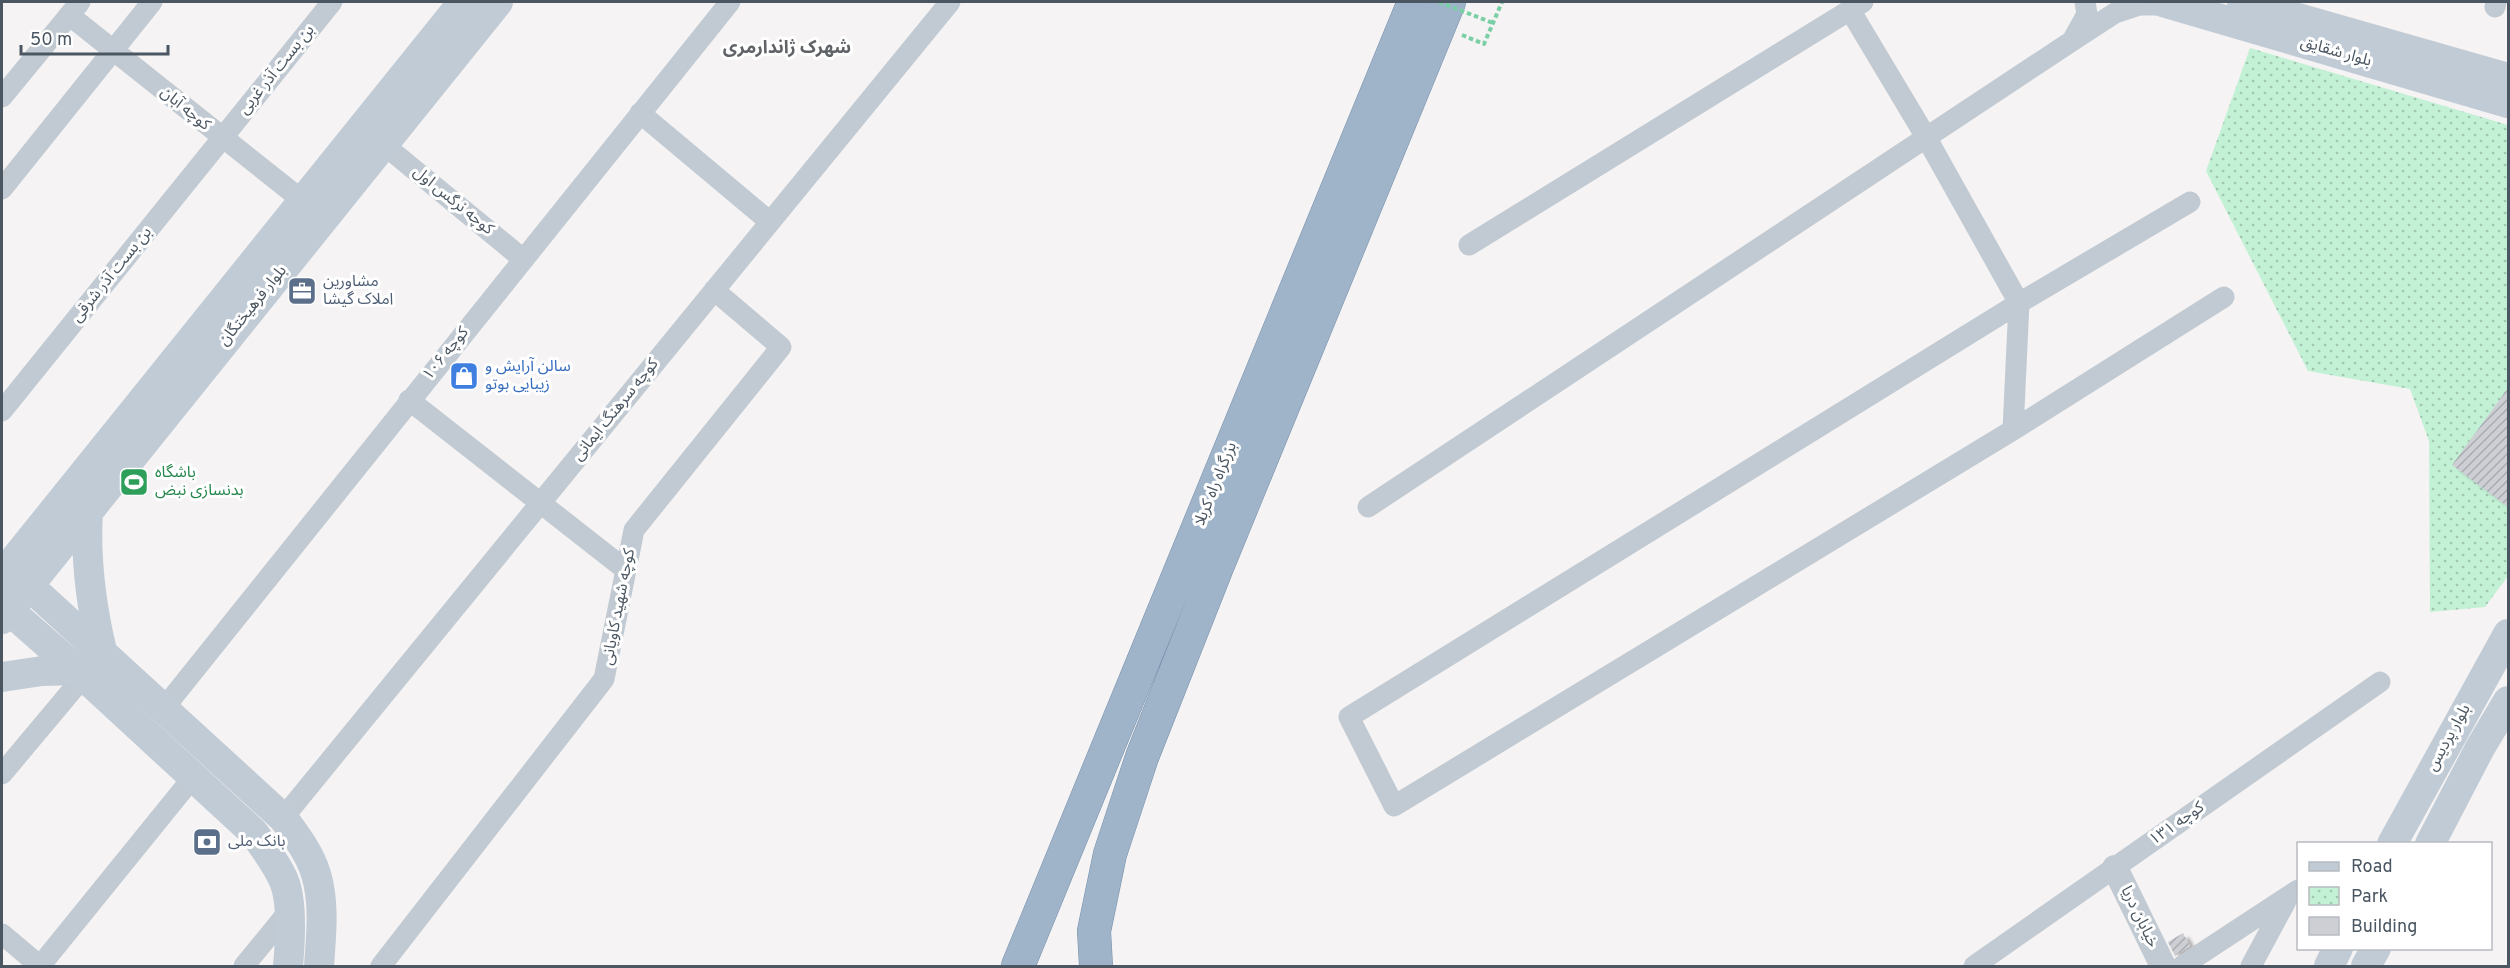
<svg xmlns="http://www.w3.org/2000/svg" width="2510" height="968" viewBox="0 0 2510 968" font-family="Overpass,'Noto Sans Arabic',sans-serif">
<defs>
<pattern id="park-dots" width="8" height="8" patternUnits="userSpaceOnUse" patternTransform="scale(1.5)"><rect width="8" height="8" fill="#c3f1d5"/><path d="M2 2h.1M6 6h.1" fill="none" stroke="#a0c6b0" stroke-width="1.8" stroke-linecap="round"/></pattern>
<pattern id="building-hatch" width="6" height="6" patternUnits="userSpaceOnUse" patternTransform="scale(1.5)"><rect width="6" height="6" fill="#cdcfd5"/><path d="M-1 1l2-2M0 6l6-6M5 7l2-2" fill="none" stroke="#a8abb0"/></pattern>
<filter id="shadow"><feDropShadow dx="6" dy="4" stdDeviation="1.5" flood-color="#0004"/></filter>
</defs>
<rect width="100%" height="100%" fill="#f5f3f3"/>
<path fill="url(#park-dots)" d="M2250 48 2508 125V576L2485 607 2430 612 2429 441 2410 389 2308 371 2206 171Z"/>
<path fill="url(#building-hatch)" filter="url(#shadow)" d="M2508 388V507L2452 465Z
M2183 933 2190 946 2175 956 2168 942Z"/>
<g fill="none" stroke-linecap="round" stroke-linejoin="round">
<g stroke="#7690ad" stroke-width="34">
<path id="trunk" d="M1018 966 1414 2
M1096 966 1094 931 1110 854 1142 757 1217 567 1449 2"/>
</g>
<path stroke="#7ad0a6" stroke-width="4" stroke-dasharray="4.5 3" stroke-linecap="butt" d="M1462 35 1484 44 1502 2"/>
<path stroke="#c1cad2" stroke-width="21" d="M2085 2 2087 14 2072 41 2115 13 2139 5H2175
M2495 7 2496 2
M1850 10 1926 137 2019 303 2013 430
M69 15 303 201
M2 97 80 2
M640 113 770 222
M383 144 523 259
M2 189 152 2
M2190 202 2019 303 1349 717 1394 806 2013 430 2224 297
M1469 245 1863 2
M409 400 626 570
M2 411 332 2
M1368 507 2072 41
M164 708 730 2
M2 774 84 676
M283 818 950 2
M2 934 40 966
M40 966 194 776
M244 966 289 911
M381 966 604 679 634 530 781 347 714 290
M1974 966 2380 682
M2182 966 2298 890
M2251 966 2286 901"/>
<path stroke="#c1cad2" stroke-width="26" d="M2115 868 2163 966"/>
<path stroke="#c1cbd6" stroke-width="30" d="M2163 2 2508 103
M2242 2 2508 78
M88 511C85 559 91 605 102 651
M15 573 283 818C296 835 310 854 316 874 325 904 321 936 319 966
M2 575 463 2
M2 604 77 670 254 833C265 849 277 864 284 881 293 903 290 944 288 966
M2 619 498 2
M2 677 42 671 77 670
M2392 844 2508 634
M2430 844 2480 748 2508 701
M2329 966 2338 948
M2366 966 2376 948"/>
<use href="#trunk" stroke="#9fb4c9" stroke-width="33"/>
<path stroke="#7ad0a6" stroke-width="4" stroke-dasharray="4.5 3" stroke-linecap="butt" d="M1439 2 1493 23"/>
</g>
<defs>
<g id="office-square" transform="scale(1.5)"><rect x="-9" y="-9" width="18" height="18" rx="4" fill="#5c6f8a" stroke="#fff"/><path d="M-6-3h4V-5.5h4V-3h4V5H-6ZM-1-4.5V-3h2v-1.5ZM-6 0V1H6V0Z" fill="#fff"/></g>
<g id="shop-square" transform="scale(1.5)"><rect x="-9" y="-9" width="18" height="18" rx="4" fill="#3f7fe0" stroke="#fff"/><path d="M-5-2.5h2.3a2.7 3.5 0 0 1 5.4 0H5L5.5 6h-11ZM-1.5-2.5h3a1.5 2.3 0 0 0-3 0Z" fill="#fff"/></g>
<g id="stadium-square" transform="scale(1.5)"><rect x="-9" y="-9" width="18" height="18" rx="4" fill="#2e9e5b" stroke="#fff"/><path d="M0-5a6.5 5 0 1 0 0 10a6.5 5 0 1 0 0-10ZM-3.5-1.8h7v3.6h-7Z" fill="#fff"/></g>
<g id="bank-square" transform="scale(1.5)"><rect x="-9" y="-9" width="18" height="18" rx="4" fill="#5c6f8a" stroke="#fff"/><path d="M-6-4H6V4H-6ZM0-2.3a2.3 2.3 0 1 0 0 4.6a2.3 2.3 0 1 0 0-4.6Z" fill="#fff"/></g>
</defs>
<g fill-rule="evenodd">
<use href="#office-square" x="302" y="291"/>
<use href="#shop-square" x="464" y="376"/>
<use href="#stadium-square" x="134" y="482"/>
<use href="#bank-square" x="207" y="842"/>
</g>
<g text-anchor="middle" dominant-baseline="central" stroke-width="6" stroke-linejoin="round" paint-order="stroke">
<g font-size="16" fill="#4a5661" stroke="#fff">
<text transform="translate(2336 52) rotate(16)">بلوار شقایق</text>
<text transform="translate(277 70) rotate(-51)">بن بست آذر غربی</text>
<text transform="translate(185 109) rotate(39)">کوچه آبان</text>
<text transform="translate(453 201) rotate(39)">کوچه نرگس اول</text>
<text transform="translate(112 275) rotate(-51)">بن بست آذر شرقی</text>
<text transform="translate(253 306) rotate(-51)">بلوار فرهیختگان</text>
<text transform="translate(446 354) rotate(-51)">کوچه ۱۰۶</text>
<text transform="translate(616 410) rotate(-51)">کوچه سرهنگ ایمانی</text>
<text transform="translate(1216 484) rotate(-68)">بزرگراه راه کربلا</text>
<text transform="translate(619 607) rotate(-79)">کوچه شهید کاویانی</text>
<text transform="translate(2449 738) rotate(-61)">بلوار پردیس</text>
<text transform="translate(2177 824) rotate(-35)">کوچه ۱۳۱</text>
<text transform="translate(2139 917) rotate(64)">خیابان دریا</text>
</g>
<g font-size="16" fill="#4e5e75" stroke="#fff" text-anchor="start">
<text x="323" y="282">مشاورین<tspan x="323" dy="18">املاک گیشا</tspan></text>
<text x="228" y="842">بانک ملی</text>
</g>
<g font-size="16" fill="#366cbe" stroke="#fff" text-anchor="start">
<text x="485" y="367">سالن آرایش و<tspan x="485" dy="18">زیبایی بوتو</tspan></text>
</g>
<g font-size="16" fill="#27864d" stroke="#fff" text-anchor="start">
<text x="155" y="473">باشگاه<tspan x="155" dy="18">بدنسازی نبض</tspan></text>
</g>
<g font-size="18" font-weight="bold" fill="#5f6368" stroke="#fff">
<text x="787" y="48">شهرک ژاندارمری</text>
</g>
</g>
<rect width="2510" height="968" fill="none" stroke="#4a5661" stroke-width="6"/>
<rect x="2297" y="842" width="195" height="108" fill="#ffffff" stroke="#b7bbc0" stroke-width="1.5"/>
<rect x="2309" y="862" width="30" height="9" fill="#c1cbd6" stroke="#b7bbc0" stroke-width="1.5"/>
<text x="2351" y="872" font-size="18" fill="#4a5661">Road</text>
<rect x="2309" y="887" width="30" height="18" fill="url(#park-dots)" stroke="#b7bbc0" stroke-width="1.5"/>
<text x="2351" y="902" font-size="18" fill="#4a5661">Park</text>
<rect x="2309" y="917" width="30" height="18" fill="#cdcfd5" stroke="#b7bbc0" stroke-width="1.5"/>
<text x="2351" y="932" font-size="18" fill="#4a5661">Building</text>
<path d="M21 45v9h147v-9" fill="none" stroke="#4a5661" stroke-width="3"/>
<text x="30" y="45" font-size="18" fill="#4a5661" stroke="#ffffff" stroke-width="4.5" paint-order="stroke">50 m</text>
</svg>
